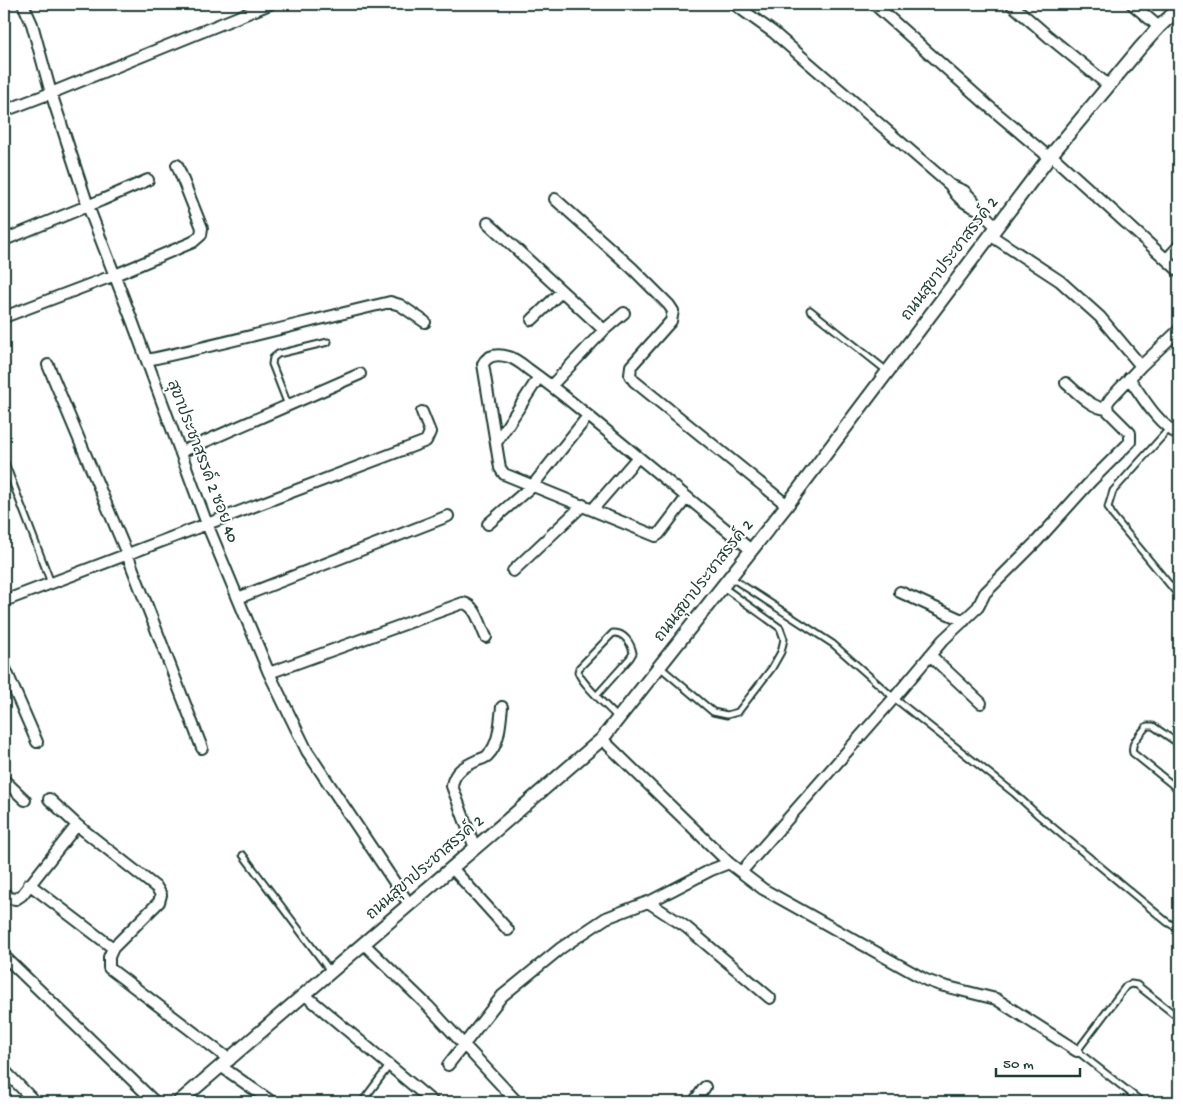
<svg xmlns="http://www.w3.org/2000/svg" width="1183" height="1106" viewBox="0 0 1183 1106" font-family="'Gochi Hand','Playpen Sans Thai',sans-serif">
<rect width="100%" height="100%" fill="#fff"/>
<filter id="ink" filterUnits="userSpaceOnUse"><feTurbulence type="fractalNoise" baseFrequency=".02" numOctaves="2"/><feDisplacementMap in="SourceGraphic" scale="10" xChannelSelector="R" yChannelSelector="G"/><feConvolveMatrix kernelMatrix="1 2 1 2 8 2 1 2 1" color-interpolation-filters="sRGB"/></filter>
<g filter="url(#ink)">
<g fill="none" stroke-linecap="round" stroke-linejoin="round">
<g stroke="#1f3d34" stroke-width="9">
<path id="service" d="M810 310 887 371
M288 405 272 364 273 358 278 354 328 342
M1169 429 1113 491 1108 507 1113 516 1179 596
M4 460 51 583
M730 577 833 644 894 698 1014 793 1037 814 1167 922 1179 929
M660 667 713 712 727 715 738 712 772 668 781 652 784 639 780 628 723 587
M597 695 630 658 633 653C631 643 624 632 613 633L579 668 578 672C582 684 608 707 618 718
M1179 744 1153 726H1147C1141 734 1130 742 1133 753L1179 790
M243 855 330 971
M362 1102 389 1066
M1142 1102 1077 1051 1126 986 1131 984 1137 985 1179 1018"/>
</g>
<g stroke="#1f3d34" stroke-width="14">
<path id="minor" d="M23 4 32 24 51 93 88 206 133 323 207 524 269 673 307 751 409 904
M734 4 773 32 950 185 964 191 973 200 978 209 997 227
M874 4 986 104 1050 158
M1011 4 1049 37 1108 85
M1132 4 1159 27
M4 111 51 93 270 4
M1051 155 1179 271
M950 185C957 198 965 204 978 209
M555 199 632 268 669 305 673 311 671 321 631 366 630 375 634 381 787 505
M488 223 604 330
M990 235 1060 281 1100 317 1141 366
M4 240 102 200 148 180
M1167 259 1179 246
M4 317 115 275 193 242 201 235 202 228 177 165
M532 320 562 291
M147 360C228 343 309 321 390 302L400 305 425 322
M48 365 127 554 202 748
M1129 378C1144 399 1156 422 1179 435
M1066 383C1078 393 1091 408 1107 409
M551 386 604 330 624 313
M496 443 539 377
M181 452 360 374
M687 497 659 534 656 536 504 474 500 468 483 364C488 354 499 354 509 357 516 359 523 365 528 369 546 382 563 395 580 409 637 456 694 503 751 550
M593 509 638 457
M488 524 533 485 588 416
M513 571 583 505
M900 592 964 621
M238 598 448 516
M4 601 426 441 430 432 422 412
M930 655 981 703
M4 666 37 742
M269 673 463 603C476 605 480 625 486 637
M602 739 729 863 763 889 926 980 940 985 996 999 1077 1051
M4 780 25 800
M49 799 77 825 157 888 161 895 159 902 113 948 109 957V968L230 1060
M475 848 452 786C454 771 465 766 478 760 481 759 486 758 488 755 500 743 500 722 502 707
M452 868 508 930
M742 871 894 698 943 640 978 607 985 593 1037 541 1091 481 1130 442V433L1108 411 1107 404 1110 399 1141 366 1179 330
M29 884 113 948
M4 893 9 898 16 899 22 895 77 825
M648 902 686 927 770 998
M364 944 428 1006 517 1102
M4 956 155 1102
M305 995 433 1102
M448 1065 502 996 561 948 606 918 653 900 711 870 729 863
M222 1067 272 1102
M4 1070 35 1102
M694 1102 705 1087"/>
</g>
<g stroke="#1f3d34" stroke-width="16">
<path id="tertiary" d="M179 1102 602 739 787 505 1051 155 1140 48 1159 27 1179 8"/>
</g>
<use href="#service" stroke="#fff" stroke-width="5"/>
<use href="#minor" stroke="#fff" stroke-width="10"/>
<use href="#tertiary" stroke="#fff" stroke-width="12"/>
</g>
</g>
<g text-anchor="middle" dominant-baseline="central" stroke-width="4" stroke-linejoin="round" paint-order="stroke">
<g font-size="16" fill="#1f3d34" stroke="#fff">
<text transform="translate(951 260) rotate(-53)">ถนนสุขาประชาสรรค์ 2</text>
<text transform="translate(201 462) rotate(69)">สุขาประชาสรรค์ 2 ซอย 40</text>
<text transform="translate(705 582) rotate(-52)">ถนนสุขาประชาสรรค์ 2</text>
<text transform="translate(426 869) rotate(-41)">ถนนสุขาประชาสรรค์ 2</text>
</g>
</g>
<rect width="1183" height="1106" fill="none" stroke="#fff" stroke-width="20"/>
<rect x="10" y="10" width="1163" height="1086" fill="none" stroke="#1f3d34" stroke-width="2" filter="url(#ink)"/>
<path d="M996 1068v8h84v-8" fill="none" stroke="#1f3d34" stroke-width="2.5"/>
<text x="1003" y="1068" font-size="15" fill="#1f3d34" stroke="#ffffff" stroke-width="4" paint-order="stroke">50 m</text>
</svg>
